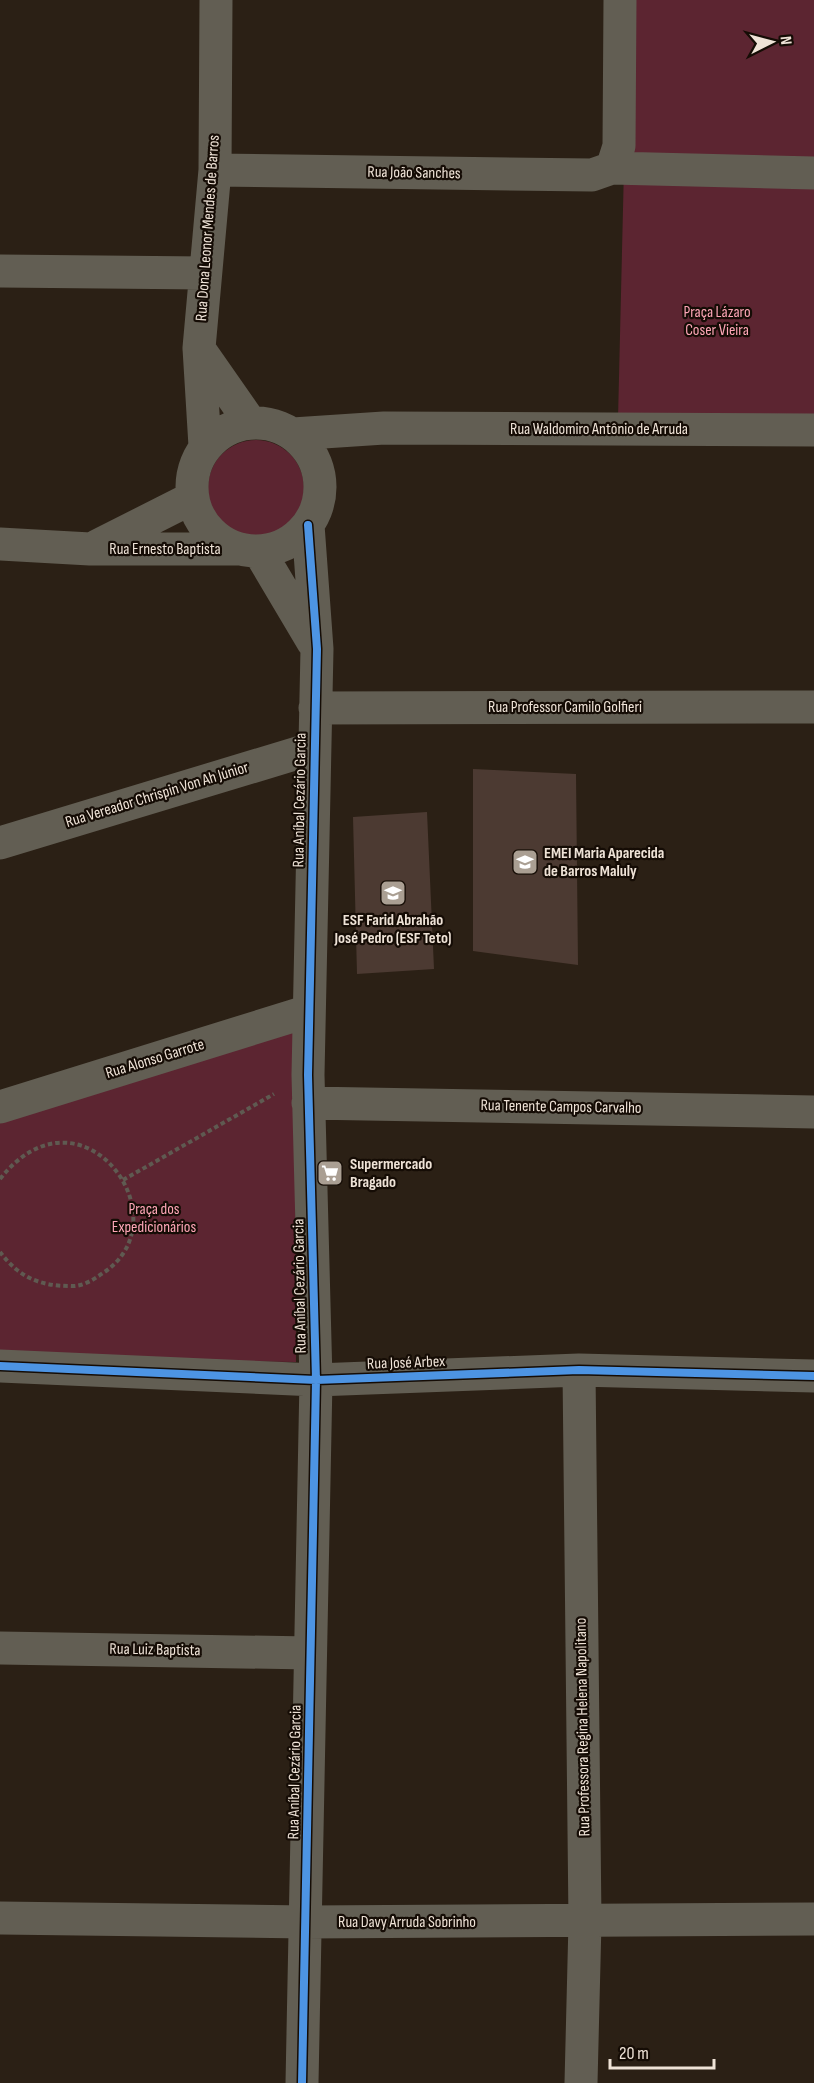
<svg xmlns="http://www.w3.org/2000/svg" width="814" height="2083" viewBox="0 0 814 2083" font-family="'Sofia Sans Condensed',sans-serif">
<rect width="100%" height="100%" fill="#2b2015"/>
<path fill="#5c2531" d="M628 0H814V418L618 419Z
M208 488a48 48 0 1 1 96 0a48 48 0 1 1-96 0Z
M295 1023 296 1362 0 1358V1119Z"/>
<path fill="#4c3a32" d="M473 769 576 774 578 965 473 951Z
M427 812 434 969 357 974 353 817Z"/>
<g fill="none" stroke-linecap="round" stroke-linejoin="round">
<path stroke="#5f5a51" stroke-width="4" stroke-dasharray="4.5 3" stroke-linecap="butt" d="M0 1179C81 1076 186 1219 103 1273 93 1280 82 1287 70 1286 39 1286 19 1277 0 1252
M123 1180 274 1094"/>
<path stroke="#625e53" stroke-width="33" d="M612 168 814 173
M612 168 619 146 620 0
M215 170 592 175 612 168
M0 271 205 273
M199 349 250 422
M192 487a64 64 0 1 1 128 0a64 64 0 1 1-128 0Z
M293 434 384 428 814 430
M205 446 199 348 215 170 216 0
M0 544 90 549H240
M97 546 192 498
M259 551 313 642
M315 708 814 707
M0 843 314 748
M308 1103 814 1112
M0 1107 309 1011
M0 1366 316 1380 579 1370 814 1376
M579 1370 585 1922 581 2083
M0 1648 310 1653
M0 1918 306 1922 814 1919
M302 2083 316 1380 308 1075 317 649 308 525"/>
<g stroke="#150c05" stroke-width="11">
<path id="cycleway" d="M0 1366 316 1380 579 1370 814 1376
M302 2083 316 1380 308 1075 317 649 308 525"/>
</g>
<use href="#cycleway" stroke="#4d94e3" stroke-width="8"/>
</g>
<defs>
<g id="school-square" transform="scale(1.35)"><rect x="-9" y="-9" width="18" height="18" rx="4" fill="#aa9f93" stroke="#150c05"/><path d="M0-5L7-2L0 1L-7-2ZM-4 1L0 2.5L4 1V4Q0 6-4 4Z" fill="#fff"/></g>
<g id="supermarket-square" transform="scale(1.35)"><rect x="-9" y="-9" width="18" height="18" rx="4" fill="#aa9f93" stroke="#150c05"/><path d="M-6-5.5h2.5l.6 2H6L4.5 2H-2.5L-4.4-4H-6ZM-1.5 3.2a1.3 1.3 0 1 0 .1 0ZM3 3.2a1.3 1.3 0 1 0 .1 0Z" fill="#fff"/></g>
</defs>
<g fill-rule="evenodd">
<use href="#school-square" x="525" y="862"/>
<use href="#school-square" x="393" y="893"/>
<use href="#supermarket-square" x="330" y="1173"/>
</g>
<g text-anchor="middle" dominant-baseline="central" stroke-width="4.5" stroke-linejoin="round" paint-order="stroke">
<g font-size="16" fill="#efe3d7" stroke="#150c05">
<text transform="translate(414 173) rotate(1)">Rua João Sanches</text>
<text transform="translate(208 228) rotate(-86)">Rua Dona Leonor Mendes de Barros</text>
<text x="599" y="429">Rua Waldomiro Antônio de Arruda</text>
<text x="165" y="549">Rua Ernesto Baptista</text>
<text x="565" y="707">Rua Professor Camilo Golfieri</text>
<text transform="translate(157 795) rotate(-17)">Rua Vereador Chrispin Von Ah Júnior</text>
<text transform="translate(300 800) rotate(-89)">Rua Aníbal Cezário Garcia</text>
<text transform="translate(155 1059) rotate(-17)">Rua Alonso Garrote</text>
<text transform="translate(561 1107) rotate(1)">Rua Tenente Campos Carvalho</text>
<text transform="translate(300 1286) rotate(-91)">Rua Aníbal Cezário Garcia</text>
<text transform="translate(406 1363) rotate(-2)">Rua José Arbex</text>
<text transform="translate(155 1650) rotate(1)">Rua Luiz Baptista</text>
<text transform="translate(583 1727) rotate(-91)">Rua Professora Regina Helena Napolitano</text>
<text transform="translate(295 1772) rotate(-89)">Rua Aníbal Cezário Garcia</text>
<text x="407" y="1922">Rua Davy Arruda Sobrinho</text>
</g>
<g font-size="16" fill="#fea6b7" stroke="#150c05">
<text x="717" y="312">Praça Lázaro<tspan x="717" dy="18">Coser Vieira</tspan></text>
<text x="154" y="1209">Praça dos<tspan x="154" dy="18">Expedicionários</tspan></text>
</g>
<g font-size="16" font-weight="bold" fill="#efe3d7" stroke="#150c05" text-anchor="start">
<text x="544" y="853">EMEI Maria Aparecida<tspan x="544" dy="18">de Barros Maluly</tspan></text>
<text x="393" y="920" text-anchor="middle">ESF Farid Abrahão<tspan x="393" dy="18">José Pedro (ESF Teto)</tspan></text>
<text x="350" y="1164">Supermercado<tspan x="350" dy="18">Bragado</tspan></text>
</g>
</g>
<g transform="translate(772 42) rotate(84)" stroke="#150c05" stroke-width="4.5" paint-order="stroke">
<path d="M0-4.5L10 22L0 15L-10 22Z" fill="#efe3d7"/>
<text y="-9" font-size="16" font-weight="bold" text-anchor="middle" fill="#efe3d7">N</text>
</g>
<path d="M610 2059v9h104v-9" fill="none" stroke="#efe3d7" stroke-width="3"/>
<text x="619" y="2059" font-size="18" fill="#efe3d7" stroke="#150c05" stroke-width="4.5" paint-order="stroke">20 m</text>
</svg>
